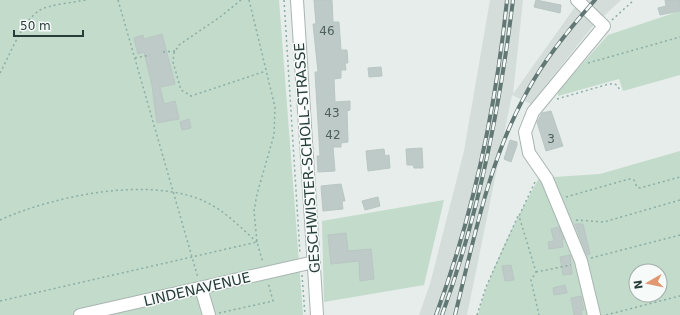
<svg xmlns="http://www.w3.org/2000/svg" width="680" height="315" viewBox="0 0 680 315" font-family="'DejaVu Sans',sans-serif">
<rect width="100%" height="100%" fill="#e6edeb"/>
<path fill="#d4ddda" d="M490 0H523L513 94 580 0H621L592 27 531 104 512 95 467 315H419L430 284 464 151Z"/>
<path fill="#c2dbcb" fill-rule="evenodd" d="M0 0H279L303 315H0Z
M680 11V75L623 91 619 79 558 96V91L608 35Z
M680 151V315H478C491 266 515 222 539 178L600 174ZM636 271H660V295H636Z
M444 200 424 285 324 302 322 221Z"/>
<path fill="#becac7" stroke="#b9c6c2" d="M314 0H332L333 22H339L341 50H347L348 63H345L346 70H341V78L334 79 335 102 350 101V110L347 111 348 142 341 143V147H333L335 171 318 172 317 156H320L315 72H318L313 24H316Z
M536 0 561 5 560 13 534 7Z
M665 0H680V11L660 15 658 8 666 6Z
M162 34 175 84 160 87 164 104 175 101 179 119 157 123 152 85 144 52 138 54 134 38 143 35 144 39Z
M381 67 382 76 369 77 368 68Z
M551 111 563 146 546 151 537 122 542 113Z
M189 119 191 128 182 130 180 122Z
M510 140 517 142V145L511 162 504 159Z
M422 148 423 168H414L413 165H407L406 149Z
M384 149 385 156 389 155 390 168 368 171 366 151Z
M341 184 345 201H342L343 209 323 211 321 186Z
M378 197 380 206 365 210 362 201Z
M575 224H583L590 254 587 255Z
M559 227 564 239H562L563 247 549 249 548 242 554 241 551 229Z
M346 233 348 251 371 249 374 279 360 281 359 261 331 264 328 235Z
M570 255 572 274 563 275 560 257Z
M511 265 514 280 505 281 502 266Z
M565 285 567 293 554 295 553 288Z
M581 296 584 310H581L582 315H574L571 298Z"/>
<g fill="none" stroke-linecap="round" stroke-linejoin="round">
<g stroke="#a9b5b2" stroke-width="14">
<path id="minor" d="M297 0 317 315
M577 0 604 26 533 112 525 132 529 153 547 179 581 261 594 315
M201 288 209 315
M80 315 314 262"/>
</g>
<path stroke="#8aada5" stroke-width="1.5" stroke-dasharray="2 3" stroke-linecap="butt" d="M118 0 198 278
M241 0 220 17 179 45 174 53 173 62 181 90 191 96 266 71
M249 0 275 107 274 135 257 194 254 211 257 242 263 263
M284 0 300 254
M612 20 634 0
M163 52 175 51
M135 58 150 55
M588 63 680 37
M0 73C10 55 22 21 40 10 48 5 75 2 86 0
M557 99 609 84H615L618 86 620 92
M535 182 519 216 536 272 531 280 539 315
M566 197 629 179 634 180 637 187 640 188 680 177
M0 220C53 196 148 176 204 201 224 210 240 227 257 242
M576 220 604 222 680 200
M591 258 680 235
M536 272 571 265
M302 275 305 315
M0 301 257 242
M219 313 273 301 268 282
M477 315 486 287 518 216
M606 315 680 296"/>
<use href="#minor" stroke="#fff" stroke-width="12"/>
<g stroke="#627874" stroke-width="4">
<path id="rail" d="M436 315C473 215 496 106 507 0
M442 315C479 214 500 107 513 0
M455 315C474 239 489 159 528 90 546 57 570 28 595 0"/>
</g>
<use href="#rail" stroke="#f6faf8" stroke-width="2.5" stroke-dasharray="8" stroke-linecap="butt"/>
</g>
<g text-anchor="middle" dominant-baseline="central" stroke-width="3" stroke-linejoin="round" paint-order="stroke">
<g font-size="12" fill="#4d605c">
<text x="327" y="31">46</text>
<text x="332" y="113">43</text>
<text x="333" y="135">42</text>
<text x="551" y="139">3</text>
</g>
<g font-size="14" fill="#273d39" stroke="#f6faf8">
<text transform="translate(307 158) rotate(-94)">GESCHWISTER-SCHOLL-STRASSE</text>
<text transform="translate(197 289) rotate(-13)">LINDENAVENUE</text>
</g>
</g>
<g transform="translate(648 283) rotate(261)"><circle r="19" fill="#f6faf8" stroke="#a3aeac"/>
<path d="M0-3L7 15L0 10L-7 15Z" fill="#e19770"/>
<text y="-6" font-size="11" font-weight="bold" text-anchor="middle" fill="#273d39">N</text>
</g>
<path d="M14 30v6h69v-6" fill="none" stroke="#273d39" stroke-width="2"/>
<text x="20" y="30" font-size="12" fill="#273d39" stroke="#f6faf8" stroke-width="3" paint-order="stroke">50 m</text>
</svg>
